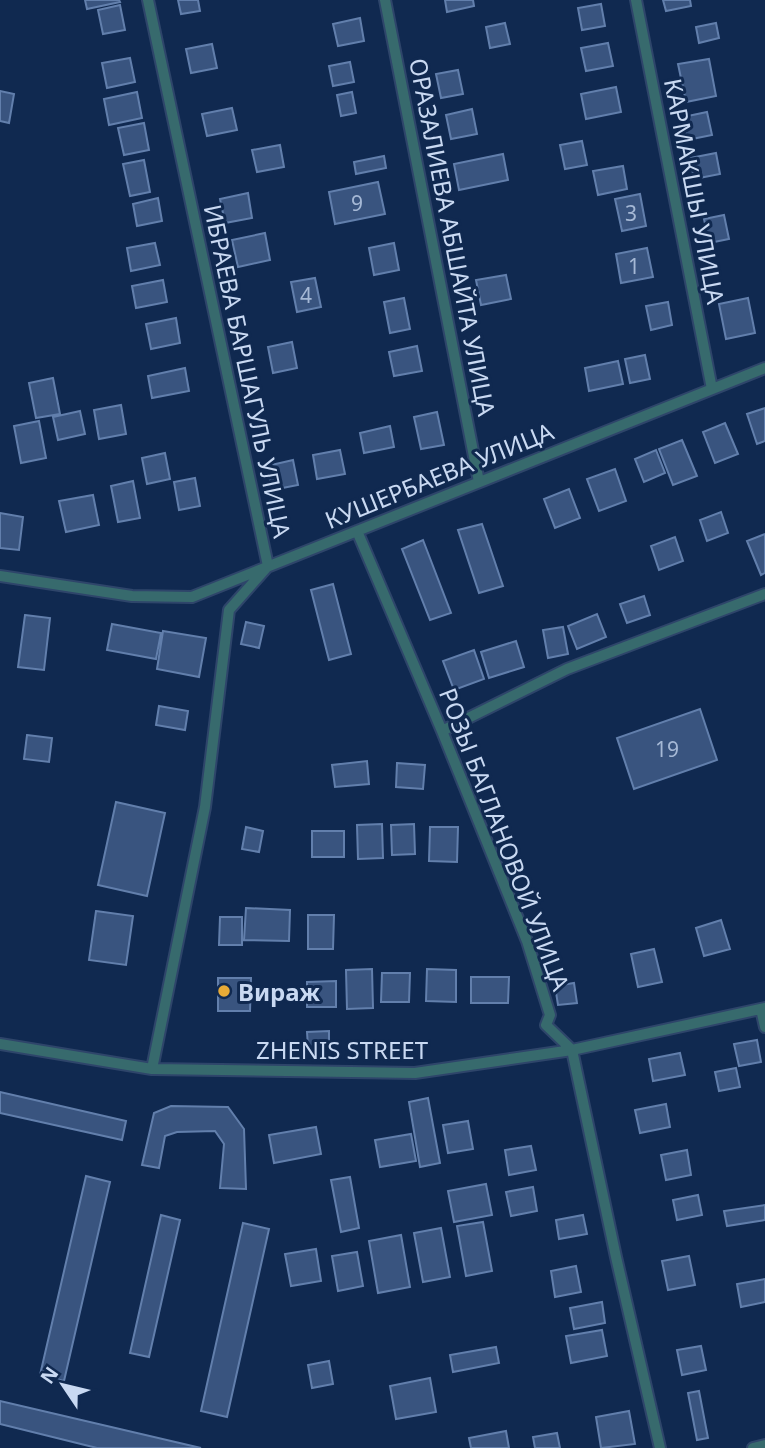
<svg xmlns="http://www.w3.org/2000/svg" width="765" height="1448" viewBox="0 0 765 1448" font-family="'Noto Sans',sans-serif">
<rect width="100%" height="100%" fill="#102950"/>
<path fill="#39547f" stroke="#627fac" stroke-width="2" d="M85 0H119L120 2 87 9Z
M178 0H198L200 11 181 14Z
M445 0H473L474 6 447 12Z
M663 0H690L691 6 666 11Z
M601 4 605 26 582 30 578 8Z
M120 5 125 30 103 34 98 10Z
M360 18 364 41 338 46 333 24Z
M505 23 510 44 490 48 486 27Z
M716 23 719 38 699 43 696 27Z
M608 43 613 66 586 71 581 48Z
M212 44 217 68 191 73 186 49Z
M130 58 135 82 107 88 102 63Z
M709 59 716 96 686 102 678 64Z
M350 62 354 82 333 86 329 66Z
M458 70 463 94 441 98 436 74Z
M616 87 621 112 586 119 581 94Z
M0 91 14 94 9 123 0 121Z
M137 92 142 118 109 125 104 99Z
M352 92 356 113 341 116 337 95Z
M232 108 237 130 207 136 202 114Z
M472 109 477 134 451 139 446 115Z
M707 112 712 135 687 140 683 117Z
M144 123 149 150 124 155 118 128Z
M582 141 587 165 565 169 560 145Z
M280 145 284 167 257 172 252 150Z
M716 153 720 174 694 179 690 158Z
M503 154 508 180 459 190 454 164Z
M384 156 386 168 356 174 354 162Z
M144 160 150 192 130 196 123 164Z
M623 166 627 189 598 195 593 171Z
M378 182 385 214 335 224 329 192Z
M248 193 252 218 225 223 220 199Z
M640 194 646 226 622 231 615 199Z
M158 198 162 221 137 226 133 204Z
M724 215 729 239 709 243 704 219Z
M265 233 270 260 238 267 232 240Z
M155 243 160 265 131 271 127 248Z
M394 243 399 270 374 275 369 248Z
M647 248 653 277 621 283 616 254Z
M506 275 511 299 481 305 476 280Z
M315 278 321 307 297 312 291 282Z
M163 280 167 302 136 308 132 286Z
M404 298 410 329 390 333 384 302Z
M748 298 755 333 726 339 719 304Z
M668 302 672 325 651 330 646 306Z
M176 318 180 343 151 349 146 324Z
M292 342 297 368 273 373 268 347Z
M417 346 422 371 394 376 389 352Z
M645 355 650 379 630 383 625 359Z
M618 361 623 384 589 391 585 368Z
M185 368 189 391 152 398 148 376Z
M53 378 60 414 36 418 29 383Z
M121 405 126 434 99 439 94 410Z
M765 408V441L757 444 747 414Z
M80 411 85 434 58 440 53 417Z
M437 412 444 445 421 449 414 417Z
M39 421 46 458 21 463 14 426Z
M725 423 738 454 715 463 703 432Z
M390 426 394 447 364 453 360 433Z
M682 440 697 476 673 485 659 449Z
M340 450 345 474 317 479 313 455Z
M656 450 665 473 644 482 635 459Z
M165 453 170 479 147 484 142 458Z
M293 460 298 485 272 490 267 466Z
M615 469 626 501 599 511 587 479Z
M195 478 200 506 179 510 174 482Z
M133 481 140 518 118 522 111 486Z
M569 489 580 518 555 528 544 499Z
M93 495 99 525 66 532 59 501Z
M721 512 728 533 707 541 700 520Z
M0 513 23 517 19 550 0 548Z
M482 524 503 586 479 593 458 530Z
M765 534V573L761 575 747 541Z
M675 537 683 561 659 570 651 546Z
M423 540 451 613 430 620 402 549Z
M333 584 351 654 329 660 311 590Z
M644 596 650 615 627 623 620 604Z
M597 614 606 637 577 649 568 626Z
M25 615 50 618 44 670 18 667Z
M246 622 264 626 259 648 241 644Z
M112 624 161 633 156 659 107 650Z
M563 627 568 654 548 658 543 630Z
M163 631 206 638 199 677 157 669Z
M516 641 524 667 489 678 481 652Z
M474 650 484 679 454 690 443 661Z
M159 706 188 711 185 730 156 725Z
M700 709 717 760 634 789 617 738Z
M27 735 52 738 49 762 24 759Z
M367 761 369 784 335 787 332 765Z
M397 763 425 765 423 789 396 787Z
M116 802 165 813 147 896 98 885Z
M382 824 383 858 358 859 357 825Z
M414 824 415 854 392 855 391 825Z
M246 827 263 831 259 852 242 849Z
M430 827H458L457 862 429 861Z
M312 831H344V857H312Z
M246 908 290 910 289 941 244 940Z
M96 911 133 916 126 965 89 960Z
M308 915H334L333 949H308Z
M220 917H242V945H219Z
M721 920 730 949 704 956 696 928Z
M654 949 662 982 638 987 631 954Z
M372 969 373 1008 347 1009 346 970Z
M427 969 456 970V1002L426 1001Z
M382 973H410L409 1002H381Z
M471 977H509L508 1003H471Z
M218 978H251L250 1011H218Z
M336 981V1007H307V982Z
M574 983 577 1003 558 1005 555 986Z
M329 1031V1047H308L307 1032Z
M757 1040 761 1062 739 1066 734 1044Z
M680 1053 685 1075 653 1081 649 1059Z
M736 1068 740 1087 719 1091 715 1072Z
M0 1092 126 1121 122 1140 0 1113Z
M428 1098 440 1163 420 1167 409 1102Z
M666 1104 670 1127 640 1133 635 1110Z
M171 1106 228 1107 244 1129 246 1189 220 1188 224 1144 215 1131 177 1132 165 1136 159 1168 142 1165 154 1113Z
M468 1121 473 1149 448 1153 443 1125Z
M316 1127 321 1154 274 1163 269 1135Z
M411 1134 416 1161 380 1167 375 1140Z
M531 1146 536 1170 509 1175 505 1150Z
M687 1150 691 1175 666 1180 661 1155Z
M86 1176 110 1182 64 1381 40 1375Z
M350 1177 359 1228 341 1232 331 1180Z
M486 1184 492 1215 454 1222 448 1191Z
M533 1187 537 1211 511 1216 506 1192Z
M698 1195 702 1215 677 1220 673 1200Z
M765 1205V1220L727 1226 724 1211Z
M161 1215 180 1220 149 1357 130 1353Z
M583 1215 587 1234 559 1239 556 1220Z
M483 1222 492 1271 466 1276 457 1226Z
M243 1223 269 1229 227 1417 201 1411Z
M441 1228 450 1277 423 1282 414 1233Z
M401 1235 410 1287 378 1293 369 1241Z
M316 1249 321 1281 291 1286 285 1254Z
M357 1252 363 1286 338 1291 332 1256Z
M689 1256 695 1285 668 1290 662 1261Z
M576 1266 581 1292 555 1297 551 1271Z
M765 1279V1302L741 1307 737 1284Z
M602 1302 605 1323 574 1329 570 1308Z
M602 1330 607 1356 571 1363 566 1336Z
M701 1346 706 1370 682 1375 677 1350Z
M496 1347 499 1363 453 1372 450 1355Z
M329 1361 333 1384 312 1388 308 1365Z
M430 1378 436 1412 396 1419 390 1386Z
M699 1391 708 1438 697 1440 688 1393Z
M0 1401 201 1448H97L0 1424Z
M629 1411 635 1444 601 1448 596 1417Z
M506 1431 509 1448H471L469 1438Z
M557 1433 560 1448H535L533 1437Z"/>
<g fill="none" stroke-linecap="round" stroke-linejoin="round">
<g stroke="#2e456a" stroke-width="14">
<path id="street" d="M148 0 268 566 229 610 205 807 152 1069
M385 0 479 482
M636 0 712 389
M357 531 442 731 527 941 550 1015 546 1025 572 1050 616 1257 660 1448
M0 576 132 596 192 597 765 368
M442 731 567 669 765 594
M761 1009 765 1027
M0 1044 152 1069 415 1073 572 1050 765 1008
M753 1448 765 1445"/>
</g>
<use href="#street" stroke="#376a6d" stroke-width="10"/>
</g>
<circle fill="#e8ab37" stroke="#102950" stroke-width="2.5" cx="224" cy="991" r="7"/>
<g text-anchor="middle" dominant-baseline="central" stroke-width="6" stroke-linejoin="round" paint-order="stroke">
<g font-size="21" fill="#a5b8d5">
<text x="357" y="203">9</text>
<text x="631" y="213">3</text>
<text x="634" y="266">1</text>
<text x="306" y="295">4</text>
<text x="667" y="749">19</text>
</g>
<g font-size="24" fill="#c9d9f2" stroke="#102950">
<text transform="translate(695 191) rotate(79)">КАРМАКШЫ УЛИЦА</text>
<text transform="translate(453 237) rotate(79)">ОРАЗАЛИЕВА АБШАЙТА УЛИЦА</text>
<text transform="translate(248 371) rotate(78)">ИБРАЕВА БАРШАГУЛЬ УЛИЦА</text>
<text transform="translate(439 475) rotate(-22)">КУШЕРБАЕВА УЛИЦА</text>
<text transform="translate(505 839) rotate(69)">РОЗЫ БАГЛАНОВОЙ УЛИЦА</text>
<text x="342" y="1049">ZHENIS STREET</text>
</g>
<g font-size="24" font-weight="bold" fill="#c9d9f2" stroke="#102950" text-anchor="start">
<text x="238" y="991">Вираж</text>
</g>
</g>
<g transform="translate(63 1385) rotate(305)" stroke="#102950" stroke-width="5" paint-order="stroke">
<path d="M0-5L12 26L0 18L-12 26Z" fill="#c9d9f2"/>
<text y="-10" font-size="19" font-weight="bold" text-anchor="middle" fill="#c9d9f2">N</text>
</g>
</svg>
